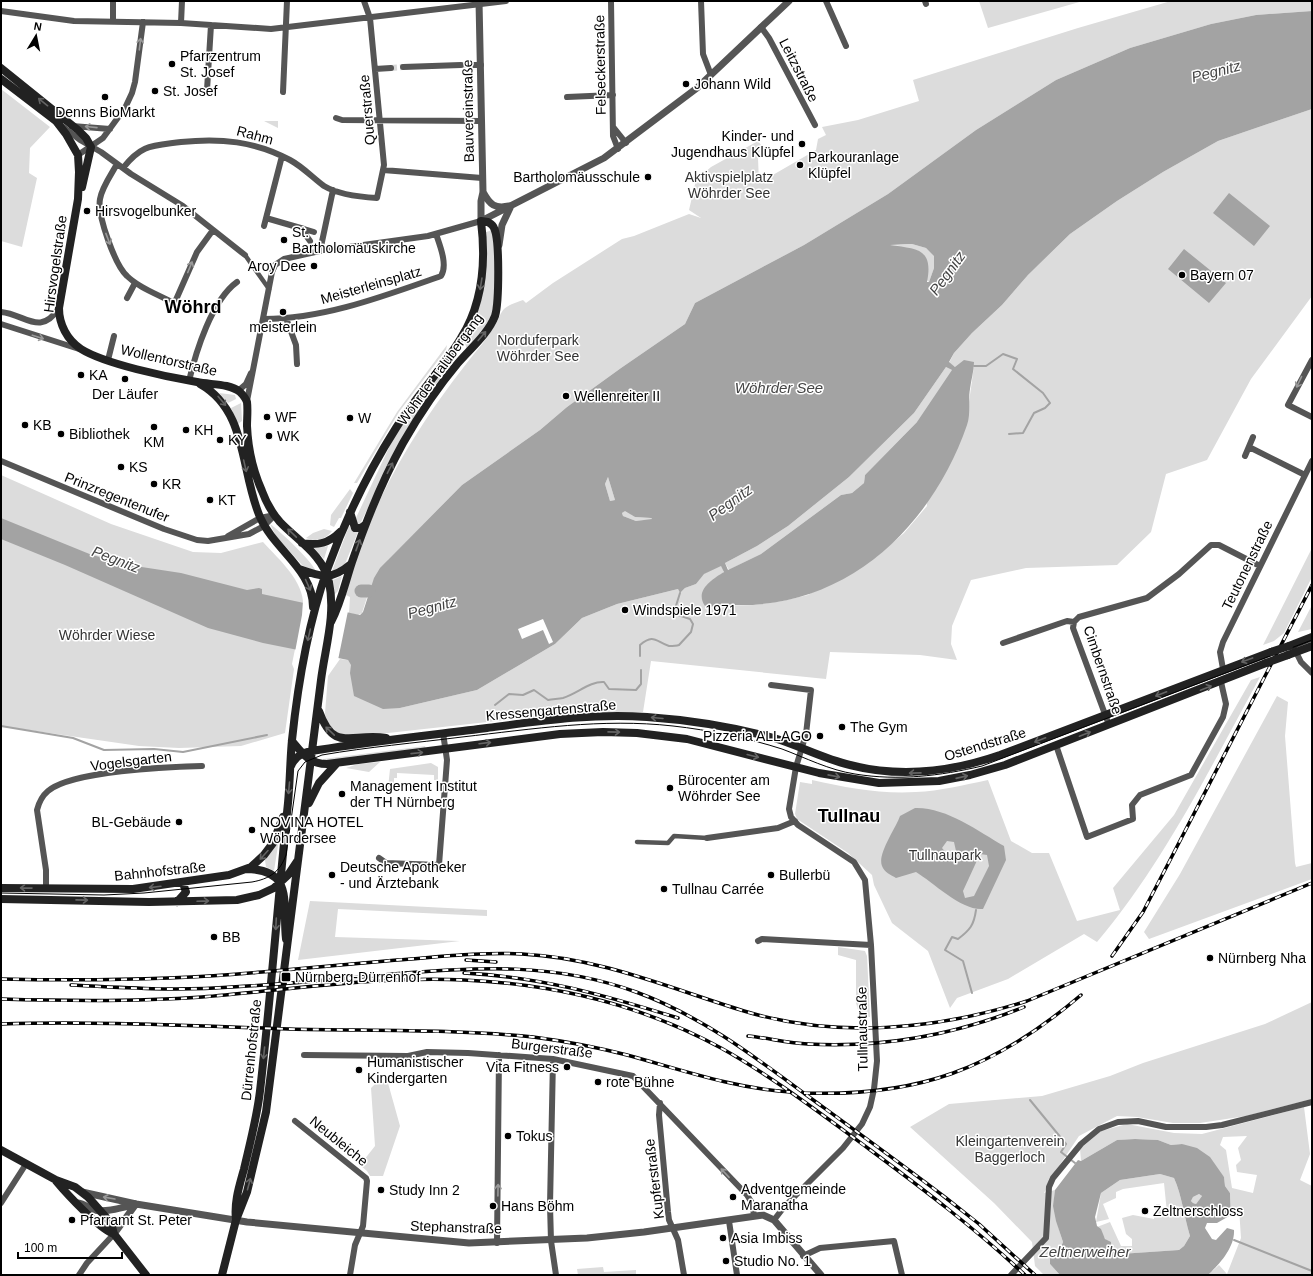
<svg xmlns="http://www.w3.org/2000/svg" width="1313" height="1276" viewBox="0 0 1313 1276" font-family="Arial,sans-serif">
<rect width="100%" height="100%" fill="#fff"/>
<path fill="#dcdcdc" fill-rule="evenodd" d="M979 1H1083L988 28Z
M1257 1 1259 2 1312 1V11L1256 15 1211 24 1130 48 1056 80 976 130 888 194 804 245 695 303 685 324 621 368 567 407 540 430 462 485 388 560 369 591 362 613 358 615 349 613 350 597 346 595C369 500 422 417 483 343 487 337 492 331 495 325 498 321 500 313 504 309 508 305 517 302 523 300L526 303 553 283 622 239 634 236 689 214 701 218 689 210 696 180 711 167 758 141 761 145 758 158 759 183 816 150 818 139 826 135 822 127 858 120 919 101 913 80 1078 28 1171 1Z
M1 89 50 127 30 148 29 173 37 178 22 247 1 241Z
M1312 109V296L1251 379 1207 460 1166 474 1151 532 1117 565 1026 568 971 580 952 626 951 644 957 660 920 655 830 652 826 679 651 661 643 712 570 713 352 737 335 732 326 720 325 713 328 676 340 659 348 660 351 664V668L400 708 477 690 555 644 582 618 617 604 678 589 680 593 685 588 696 584 703 574 721 565 724 571 705 606 755 605 782 601 808 595 877 556 904 533 927 506 917 422 865 475 864 483 852 493 841 495 761 554 729 570 725 563 757 546 788 526 849 477 914 413 946 367 952 370 969 402 974 366 955 367 949 363 954 353 972 333 1002 305 1028 275 1070 234 1117 201 1163 172 1218 141Z
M264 121H278V128Z
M493 230C495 250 498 301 490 319 484 331 474 341 466 351V346L463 340 475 314 486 232Z
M912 244 926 248 934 255V268L929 282 889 246Z
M447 345 446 350 399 412 357 483H354L397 412Z
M457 351 458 355 424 400 401 441 359 526 355 520 394 437 415 404Z
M219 393 235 395 236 399 228 403Z
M241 403 242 421 238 424 231 408Z
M1 475 111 524 193 552 221 553 263 542C281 562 307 583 303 612 300 630 295 647 292 664L294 669 285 733 241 746 179 748 139 746 1 726Z
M608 477 615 500 610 501 605 484Z
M350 489 353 493 341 518H339L334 527 330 525 331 515Z
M625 510 635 517 651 518 652 520 636 521 623 516 622 513Z
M270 524C278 529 316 565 316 572L302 565 276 536Z
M349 526 353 531 358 532 345 564 341 568 332 571Z
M324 529 332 531C325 540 316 542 306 538L313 533Z
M328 546 324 559 314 548Z
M1312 548V577L1284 633 1274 641 1263 645Z
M342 576 338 591 335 594 333 580Z
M1312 605V629L1298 632Z
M1260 677C1210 768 1164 863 1097 942L1084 934 1008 979 957 998 950 1008 928 951 892 923 874 885 872 875 848 853 797 819 795 814 800 782 812 784V780C847 788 880 794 916 792 940 791 964 785 988 780L1011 841 1032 853H1049L1077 921 1120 910 1113 888 1174 815 1251 680Z
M1277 696 1288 702 1285 736 1295 863 1296 867 1312 863V879L1149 939 1144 932 1180 874Z
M425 746 426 749 323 761V759Z
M380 762 369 772 346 768 358 764Z
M431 763 438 767V780H434V775L397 773V778H394V785L429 787 430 791 388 788 390 769Z
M278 839H279L274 871 266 867 265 860Z
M310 901 487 910V916L338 909 335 937 460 941 298 960Z
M838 947 865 951 867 956 870 1017 860 1016 856 1003V960L838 955Z
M1312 1002V1099L1246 1116 1200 1123H1173L1137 1117 1117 1116 1079 1136 1055 1172 1044 1193 1055 1190C1053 1209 1057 1224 1063 1242L1061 1247 1050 1253V1264L1060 1275H1044L1035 1266 1032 1242 994 1203 910 1127 949 1104 1042 1096 1110 1076 1143 1063 1265 1024Z
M378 1081 388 1083 400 1126 383 1176H370L367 1171 360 1165 375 1146 371 1088Z
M1304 1107 1310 1154 1300 1180 1312 1186V1275H1208L1219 1265 1227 1274 1241 1238 1239 1208 1231 1207 1230 1193 1225 1186 1224 1177 1182 1144 1171 1145 1158 1140 1135 1139 1117 1140 1081 1161 1080 1149 1101 1131 1127 1124 1174 1133 1202 1134ZM1247 1136 1238 1148 1241 1160 1236 1165 1237 1172 1257 1175 1253 1193 1232 1188 1226 1150 1220 1145 1223 1137Z
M1160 1174 1174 1178C1182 1196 1184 1216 1190 1236L1184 1246 1179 1250 1120 1254 1111 1247 1097 1227 1110 1222 1121 1246H1132V1239L1126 1234 1122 1218 1133 1215 1154 1219 1156 1204H1160L1161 1213H1167L1164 1183 1123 1189 1116 1192V1198L1103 1204 1109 1219 1096 1222 1101 1193 1120 1180Z
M1199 1194 1202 1196 1196 1204 1193 1203 1191 1201 1193 1197Z
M603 1267 604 1272 636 1270V1275H578L577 1269Z"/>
<path fill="#a3a3a3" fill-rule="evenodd" d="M1312 11V109L1218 141 1163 172 1117 201 1070 234 1028 275 1002 305 972 333 954 353 949 362 955 367 964 360 974 362C974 371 971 380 970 389 968 400 971 414 967 425 932 526 848 608 735 605 725 604 715 608 705 606 694 590 713 579 724 572L721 566 704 574 696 584 685 588 680 593 678 589 617 604 582 618 555 644 477 690 400 708 383 709 354 696 350 673 351 665 348 660 263 643 208 628 65 565 1 539V518L92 555 135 566 181 573 247 590 259 588 262 589V594L360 615 363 612 374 578 380 568 462 485 540 430 567 407 621 368 685 324 695 303 804 245 888 194 976 130 1056 80 1130 48 1211 24 1256 15ZM912 244 926 248 934 256V268L929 282H927C934 247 915 249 890 245ZM946 367 952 370 917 422 865 475 864 483 852 493 841 495 761 554 728 570 725 563 757 546 788 526 849 477 914 413ZM608 477 615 500 610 501 605 484ZM625 511 635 517 651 518 652 519 636 521 623 516 622 513Z
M1229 193 1270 226 1254 246 1213 213Z
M1184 249 1226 283 1209 303 1168 269Z
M915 808C946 807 978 831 1004 846L1006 860 983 909C962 911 934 883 916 872L896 878C891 875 884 872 882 866 877 854 896 828 900 816ZM947 841 954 842 956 851 948 855 942 848ZM980 854 987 855 989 866 974 896 965 898 963 891Z
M1135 1139 1158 1140 1171 1145 1182 1144 1197 1148 1210 1157 1224 1177 1225 1186 1230 1193 1231 1215 1217 1223H1207L1205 1228 1212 1239 1216 1240 1227 1228 1234 1230C1235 1247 1220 1264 1208 1275H1060L1050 1264V1253L1061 1247 1063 1242 1056 1221 1053 1206 1055 1190 1078 1160 1081 1161 1117 1140ZM1160 1174 1174 1178C1182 1196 1184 1216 1190 1236L1184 1246 1179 1250 1120 1254 1111 1247V1242L1105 1239 1101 1229 1097 1226 1095 1217 1101 1193 1120 1180ZM1199 1194 1202 1196 1196 1204 1193 1203 1191 1201 1193 1197Z"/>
<path fill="#fff" d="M303 601 348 611 338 660 295 652 302 615Z
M543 619 553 642 549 644 543 630 522 639 518 629Z"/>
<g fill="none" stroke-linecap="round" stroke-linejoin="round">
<path stroke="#a3a3a3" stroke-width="2" d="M974 366H986L1003 354 1017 359 1013 369 1043 393 1050 403 1045 408 1034 413 1023 433 1009 434
M640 656V645C654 633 656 642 669 646 672 646 676 646 679 645L691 632 693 624 690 619 678 615 675 609 680 593
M495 705 509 694 523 695 534 690 548 700C553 699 558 699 563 698 577 694 590 681 604 682L609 689 636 690 641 684V670
M1 726 73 738 104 750 154 749 183 752 267 735
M972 993 963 961 945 950 952 937 958 939C970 930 974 925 976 910
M1030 1100 1066 1144 1061 1152 1075 1163
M1234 1240 1312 1271"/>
<path stroke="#a3a3a3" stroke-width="13" d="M361 591H369"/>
<path stroke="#d9d9d9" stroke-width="6" stroke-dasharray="6 3" stroke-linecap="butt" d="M461 65H472
M391 68 403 67"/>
<path stroke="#555" stroke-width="4.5" d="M245 255 269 289
M637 842 668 843 674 836 707 838"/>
<path stroke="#555" stroke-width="6" d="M611 1 613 136 618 149
M701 1 703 54 711 75
M826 1 846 46
M925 1 926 4
M1 11 74 21 181 23 271 29 506 1
M113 21V1
M181 23 182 1
M761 27 769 38 815 125
M472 65H481
M403 67 461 65
M375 69 391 68
M207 90 211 25
M283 92 287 1
M567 97 613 95
M336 118 342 120 481 121
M62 126 80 140 101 152 131 174 183 206 245 255
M72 126 110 129
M614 128 626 143
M78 155 103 138 125 108 132 93 135 82 143 22
M117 164C111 175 102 187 100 199 97 215 115 265 127 276 139 288 157 294 172 302H175L197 252 213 230
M123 168C142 144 152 146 181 142 220 138 255 141 290 160 303 167 313 178 324 186 339 195 360 197 377 198L384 165 370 18 364 1
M383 170 482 178
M266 218 304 229 305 234 310 241
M264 226 282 156
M304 229 314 232
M320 251 333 190
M127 298 135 283
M1 312C25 314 40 337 59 308
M286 318 296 345 297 364
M264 319C324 319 384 296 441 276 448 265 440 246 436 234
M1 324 79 349
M108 360 114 336
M1312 360 1288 405 1312 417
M189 381C196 351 212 300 237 282
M238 391 246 384 251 373
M247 401 272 272 275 265 284 259 320 251 428 236 481 221
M1249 447 1305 475
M1245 456 1253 437
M1 461 164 529 197 540 208 541 249 534 264 526 275 515
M228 536 260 518 275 515
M1003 643 1067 621 1074 622
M1295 650 1301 662 1312 673
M1223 669 1220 652 1223 642 1312 461
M771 685 811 690 806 734 796 767 789 809 791 817 798 825 854 862 865 880 871 945 877 1061 874 1089 870 1107 862 1124 843 1148 784 1207 774 1220
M1109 725 1073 628 1074 622 1079 617 1147 598 1179 574 1211 545H1219L1260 566
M1056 745 1087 837 1133 819 1132 805 1140 795 1191 775 1223 717 1226 704 1221 682
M707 838 778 828 795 821
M379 858 386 863 439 865 447 760 443 733
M46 889V870L37 810C39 802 42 796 48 791 72 771 168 767 202 766
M758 941 762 939 871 945
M304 1055 408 1056 427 1052 468 1053 553 1059 633 1076 747 1195 752 1203 754 1215
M553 1059 550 1205 551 1241 556 1275
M660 1103 659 1115 668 1212 669 1220 678 1240 684 1275
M295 1121 366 1178 367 1181 363 1226 355 1245 350 1275
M1 1203 26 1164
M729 1221 737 1275
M497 1243 499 1055
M803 1256 820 1248 894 1241 902 1275
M79 1275 87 1263 114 1234
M1011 1275 1046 1238 1049 1187 1053 1178 1081 1144 1099 1129 1118 1122 1138 1121 1166 1127H1206L1222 1125 1312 1102"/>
<path stroke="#555" stroke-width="7" d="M479 1 483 192 481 201V221L604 158 697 88 789 1
M483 192C490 205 495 209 509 206
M499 245 502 225 510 208
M82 1192 136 1204 247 1222 469 1243 587 1238 644 1232 763 1215 774 1220 821 1275
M78 1203C85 1204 89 1209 95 1210 107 1213 122 1207 134 1205
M114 1234 136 1204"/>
<path stroke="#222" stroke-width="8" d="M1 68 78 130 86 138 91 147 82 187
M1 79 56 121 66 134 78 155 79 172 78 199 59 308C59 324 67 340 81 349 105 364 167 377 197 382 210 385 229 383 240 392 243 395 246 399 247 402 248 410 247 418 247 426 248 448 253 471 262 491 266 502 272 513 280 522 298 541 323 555 329 582 336 615 325 648 321 680L266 1112 247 1192 236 1220 222 1275
M200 384C248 411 240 471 260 517 274 550 313 569 313 607
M350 512 355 528H361L365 525
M302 543C318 546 329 543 340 532
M299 569C321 577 331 581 351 564
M1289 646 1312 637
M1288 655 1312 646
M319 711C334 754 352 732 386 738
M292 741C302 753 309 764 327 764L560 734 603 732 637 733 687 739 819 773 879 783 939 781 970 775 1005 765 1266 663
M291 766C296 754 305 752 318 750 374 741 431 735 487 728 540 721 593 713 647 717 690 720 733 727 774 738 800 746 824 759 850 765 901 778 951 772 1000 755L1271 652
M309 803 319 783 337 763
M246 869C295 869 282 904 286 939
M1 888 133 889 229 875 251 867 264 855 273 843 283 817
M1 899 149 902 237 900 259 895 274 888 288 875 298 860
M177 902 186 892 183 883
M1 1150 56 1180 75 1187 88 1197 111 1223 114 1234 146 1275
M56 1181C66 1193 100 1230 114 1234
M236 1220C234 1202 239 1187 244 1169 250 1143 257 1117 260 1091 271 995 278 899 288 803 290 782 290 761 292 740 298 682 308 624 327 570 345 520 368 472 396 428 416 396 442 370 461 338 483 303 486 261 481 221L488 222C491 224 493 225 494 228 500 240 499 303 495 316 488 334 471 348 458 363 437 388 419 415 403 443 382 481 366 521 352 562 345 583 341 603 331 622"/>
<path stroke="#000" stroke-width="1" d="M1 893 104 895 144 893 252 882C269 879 280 872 286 855L298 771 305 762 322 755C368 747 415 743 462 737 533 729 602 718 673 726 709 730 748 738 782 749 806 758 829 770 855 774 898 781 940 776 982 766L1312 640"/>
<g stroke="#000" stroke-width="3.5">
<path id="rail" d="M1112 956 1143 912 1168 864 1312 585
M466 960 496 962
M464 973C542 977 604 995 678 1018
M1 979C88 981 175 980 262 972 307 968 352 964 397 960 438 957 481 952 522 954 601 958 669 988 744 1011 836 1039 936 1030 1027 1001L1312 883
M71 985C125 988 178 991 232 987 286 984 339 979 393 974 477 967 554 962 636 992 699 1015 751 1054 805 1094 853 1129 900 1163 946 1198L979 1224 1035 1275
M1 999C68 1001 135 1002 202 997 289 990 377 976 464 980 554 984 642 1005 721 1048 773 1077 821 1114 869 1149 923 1189 976 1229 1025 1275
M1 1024C97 1021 193 1026 289 1029 370 1031 452 1029 533 1037 564 1041 596 1047 627 1055 682 1070 733 1088 790 1092
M748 1036C768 1038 788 1043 808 1044 883 1048 955 1035 1024 1007
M804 1093C918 1097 994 1069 1081 995"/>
</g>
<use href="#rail" stroke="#fff" stroke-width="2" stroke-dasharray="6" stroke-linecap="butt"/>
<path stroke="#222" stroke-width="8" d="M1271 652 1289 646
M1266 663 1288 655"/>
</g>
<defs><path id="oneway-shaft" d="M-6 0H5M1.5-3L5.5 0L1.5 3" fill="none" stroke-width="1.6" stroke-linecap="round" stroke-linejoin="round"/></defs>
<g stroke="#999">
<use href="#oneway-shaft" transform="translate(140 44) rotate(-83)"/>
<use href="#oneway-shaft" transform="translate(91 127) rotate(-174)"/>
<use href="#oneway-shaft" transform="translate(108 239) rotate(69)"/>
<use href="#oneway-shaft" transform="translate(190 267) rotate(-68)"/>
<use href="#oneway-shaft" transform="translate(38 337) rotate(18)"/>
<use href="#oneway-shaft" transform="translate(1299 382) rotate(115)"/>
<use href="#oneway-shaft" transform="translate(725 1173) rotate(-133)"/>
<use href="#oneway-shaft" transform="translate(498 1190) rotate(-89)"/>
<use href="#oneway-shaft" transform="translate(109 1198) rotate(-170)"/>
</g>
<g stroke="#646464">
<use href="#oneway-shaft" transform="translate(43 102) rotate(-141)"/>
<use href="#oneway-shaft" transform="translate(481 284) rotate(99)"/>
<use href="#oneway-shaft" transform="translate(482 336) rotate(-50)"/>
<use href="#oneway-shaft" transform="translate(222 401) rotate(50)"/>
<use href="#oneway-shaft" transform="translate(245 466) rotate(77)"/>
<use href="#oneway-shaft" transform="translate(390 468) rotate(-63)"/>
<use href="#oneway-shaft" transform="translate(292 533) rotate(-136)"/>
<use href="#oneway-shaft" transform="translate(358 545) rotate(-70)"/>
<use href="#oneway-shaft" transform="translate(308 585) rotate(66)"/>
<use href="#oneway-shaft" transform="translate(309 635) rotate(103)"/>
<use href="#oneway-shaft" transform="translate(1247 660) rotate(160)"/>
<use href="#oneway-shaft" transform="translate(1206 688) rotate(-21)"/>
<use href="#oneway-shaft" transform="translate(1161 694) rotate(159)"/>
<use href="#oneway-shaft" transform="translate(657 718) rotate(-175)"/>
<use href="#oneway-shaft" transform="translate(330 731) rotate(-136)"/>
<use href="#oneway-shaft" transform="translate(614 732) rotate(1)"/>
<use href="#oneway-shaft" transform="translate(1085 734) rotate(-21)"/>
<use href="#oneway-shaft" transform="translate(1040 740) rotate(159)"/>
<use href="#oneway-shaft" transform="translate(485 743) rotate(-7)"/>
<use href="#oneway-shaft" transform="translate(417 753) rotate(-6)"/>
<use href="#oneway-shaft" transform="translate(753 756) rotate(14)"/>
<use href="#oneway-shaft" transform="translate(915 773) rotate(179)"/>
<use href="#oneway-shaft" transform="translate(834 776) rotate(11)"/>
<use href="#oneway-shaft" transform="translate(962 777) rotate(-13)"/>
<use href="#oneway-shaft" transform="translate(289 788) rotate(95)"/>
<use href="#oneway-shaft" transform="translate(264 855) rotate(132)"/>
<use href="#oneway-shaft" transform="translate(155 887) rotate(173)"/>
<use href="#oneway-shaft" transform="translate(26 888) rotate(-179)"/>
<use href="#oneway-shaft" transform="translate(82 900) rotate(1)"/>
<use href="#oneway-shaft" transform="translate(203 901) rotate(-2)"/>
<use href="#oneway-shaft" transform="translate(276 924) rotate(93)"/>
<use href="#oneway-shaft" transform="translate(264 1053) rotate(96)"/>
<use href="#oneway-shaft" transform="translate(249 1184) rotate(-75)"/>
</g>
<g fill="#000" stroke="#fff" stroke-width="1.5">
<circle cx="172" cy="64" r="4"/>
<circle cx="686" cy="84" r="4"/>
<circle cx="155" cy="91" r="4"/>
<circle cx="105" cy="97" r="4"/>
<circle cx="802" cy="144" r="4"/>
<circle cx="800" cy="165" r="4"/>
<circle cx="648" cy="177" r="4"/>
<circle cx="87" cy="211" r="4"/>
<circle cx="284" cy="240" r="4"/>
<circle cx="314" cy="266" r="4"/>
<circle cx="1182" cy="275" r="4"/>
<circle cx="283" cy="312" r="4"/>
<circle cx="81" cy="375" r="4"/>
<circle cx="125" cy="379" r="4"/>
<circle cx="566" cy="396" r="4"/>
<circle cx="267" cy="417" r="4"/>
<circle cx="350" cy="418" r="4"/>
<circle cx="25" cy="425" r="4"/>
<circle cx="154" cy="427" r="4"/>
<circle cx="186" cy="430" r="4"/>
<circle cx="61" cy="434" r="4"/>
<circle cx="269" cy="436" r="4"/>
<circle cx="220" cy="440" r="4"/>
<circle cx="121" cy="467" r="4"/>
<circle cx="154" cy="484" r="4"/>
<circle cx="210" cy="500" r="4"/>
<circle cx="625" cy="610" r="4"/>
<circle cx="842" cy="727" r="4"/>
<circle cx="820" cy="736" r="4"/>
<circle cx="670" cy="788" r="4"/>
<circle cx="342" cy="794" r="4"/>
<circle cx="179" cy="822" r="4"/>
<circle cx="252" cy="830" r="4"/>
<circle cx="332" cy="875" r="4"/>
<circle cx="771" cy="875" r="4"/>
<circle cx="664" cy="889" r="4"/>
<circle cx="214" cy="937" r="4"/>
<circle cx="1210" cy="958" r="4"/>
<rect x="281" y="972" width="10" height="10" rx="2"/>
<circle cx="567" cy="1067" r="4"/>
<circle cx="359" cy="1070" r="4"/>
<circle cx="598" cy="1082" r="4"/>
<circle cx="508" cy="1136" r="4"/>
<circle cx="381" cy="1190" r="4"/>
<circle cx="733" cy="1197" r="4"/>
<circle cx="493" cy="1206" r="4"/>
<circle cx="1145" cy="1211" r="4"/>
<circle cx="72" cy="1220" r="4"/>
<circle cx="723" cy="1238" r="4"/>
<circle cx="726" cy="1261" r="4"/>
</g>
<g text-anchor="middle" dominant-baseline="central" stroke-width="3" stroke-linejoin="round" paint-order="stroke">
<g font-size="14" fill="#000" stroke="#fff" text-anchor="start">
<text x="180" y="56">Pfarrzentrum<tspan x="180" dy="16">St. Josef</tspan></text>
<text x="694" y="84">Johann Wild</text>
<text x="163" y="91">St. Josef</text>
<text x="105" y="112" text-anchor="middle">Denns BioMarkt</text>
<text x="794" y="136" text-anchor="end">Kinder- und<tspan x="794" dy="16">Jugendhaus Klüpfel</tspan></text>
<text x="808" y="157">Parkouranlage<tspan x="808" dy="16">Klüpfel</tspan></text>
<text x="640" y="177" text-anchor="end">Bartholomäusschule</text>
<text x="95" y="211">Hirsvogelbunker</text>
<text x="292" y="232">St.<tspan x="292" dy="16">Bartholomäuskirche</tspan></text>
<text x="306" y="266" text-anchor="end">Aroy Dee</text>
<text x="1190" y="275">Bayern 07</text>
<text x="283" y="327" text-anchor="middle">meisterlein</text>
<text x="89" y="375">KA</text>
<text x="125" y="394" text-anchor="middle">Der Läufer</text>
<text x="574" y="396">Wellenreiter II</text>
<text x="275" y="417">WF</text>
<text x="358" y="418">W</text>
<text x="33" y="425">KB</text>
<text x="194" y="430">KH</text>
<text x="69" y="434">Bibliothek</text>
<text x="277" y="436">WK</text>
<text x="228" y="440">KY</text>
<text x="154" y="442" text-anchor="middle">KM</text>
<text x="129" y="467">KS</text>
<text x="162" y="484">KR</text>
<text x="218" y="500">KT</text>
<text x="633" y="610">Windspiele 1971</text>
<text x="850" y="727">The Gym</text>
<text x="812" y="736" text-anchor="end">Pizzeria ALLAGO</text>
<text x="678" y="780">Bürocenter am<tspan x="678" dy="16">Wöhrder See</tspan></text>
<text x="350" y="786">Management Institut<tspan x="350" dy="16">der TH Nürnberg</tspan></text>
<text x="171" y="822" text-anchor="end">BL-Gebäude</text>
<text x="260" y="822">NOVINA HOTEL<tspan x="260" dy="16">Wöhrdersee</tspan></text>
<text x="340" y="867">Deutsche Apotheker<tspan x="340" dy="16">- und Ärztebank</tspan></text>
<text x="779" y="875">Bullerbü</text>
<text x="672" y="889">Tullnau Carrée</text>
<text x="222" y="937">BB</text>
<text x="1218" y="958">Nürnberg Nha</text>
<text x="295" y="977">Nürnberg-Dürrenhof</text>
<text x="367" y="1062">Humanistischer<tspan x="367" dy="16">Kindergarten</tspan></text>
<text x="559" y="1067" text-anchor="end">Vita Fitness</text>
<text x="606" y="1082">rote Bühne</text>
<text x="516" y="1136">Tokus</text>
<text x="741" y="1189">Adventgemeinde<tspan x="741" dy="16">Maranatha</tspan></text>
<text x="389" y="1190">Study Inn 2</text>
<text x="501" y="1206">Hans Böhm</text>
<text x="1153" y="1211">Zeltnerschloss</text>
<text x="80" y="1220">Pfarramt St. Peter</text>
<text x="731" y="1238">Asia Imbiss</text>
<text x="734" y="1261">Studio No. 1</text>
</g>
<g font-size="14" fill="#000" stroke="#fff">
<text transform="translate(600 65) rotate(-91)">Felseckerstraße</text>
<text transform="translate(799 70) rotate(63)">Leitzstraße</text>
<text transform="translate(367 110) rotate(-95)">Querstraße</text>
<text transform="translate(468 111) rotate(-91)">Bauvereinstraße</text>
<text transform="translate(255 135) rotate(15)">Rahm</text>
<text transform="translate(55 264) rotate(-82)">Hirsvogelstraße</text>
<text transform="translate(371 285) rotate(-16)">Meisterleinsplatz</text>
<text transform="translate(169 360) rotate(13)">Wollentorstraße</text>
<text transform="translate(440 369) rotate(-54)">Wöhrder Talübergang</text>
<text transform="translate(117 497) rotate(22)">Prinzregentenufer</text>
<text transform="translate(1247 565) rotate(-64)">Teutonenstraße</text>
<text transform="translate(1103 670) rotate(71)">Cimbernstraße</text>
<text transform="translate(551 710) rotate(-5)">Kressengartenstraße</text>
<text transform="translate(985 744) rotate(-17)">Ostendstraße</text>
<text transform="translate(131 761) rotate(-7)">Vogelsgarten</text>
<text transform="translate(160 871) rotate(-6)">Bahnhofstraße</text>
<text transform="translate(862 1029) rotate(-91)">Tullnaustraße</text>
<text transform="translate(552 1048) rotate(7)">Burgerstraße</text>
<text transform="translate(251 1050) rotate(-84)">Dürrenhofstraße</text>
<text transform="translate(339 1141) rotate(39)">Neubleiche</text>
<text transform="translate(654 1179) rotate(-97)">Kupferstraße</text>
<text transform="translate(456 1227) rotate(2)">Stephanstraße</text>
</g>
<g font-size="14" fill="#333" stroke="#fff">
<text x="729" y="177">Aktivspielplatz<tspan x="729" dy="16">Wöhrder See</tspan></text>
<text x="538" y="340">Norduferpark<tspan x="538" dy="16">Wöhrder See</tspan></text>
<text x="107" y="635">Wöhrder Wiese</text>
<text x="945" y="855">Tullnaupark</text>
<text x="1010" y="1141">Kleingartenverein<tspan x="1010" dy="16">Baggerloch</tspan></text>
</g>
<g font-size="15" font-style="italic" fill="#444" stroke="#fff">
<text transform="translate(1216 71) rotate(-14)">Pegnitz</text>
<text transform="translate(947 273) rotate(-54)">Pegnitz</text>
<text x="779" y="387">Wöhrder See</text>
<text transform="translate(730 502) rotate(-36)">Pegnitz</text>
<text transform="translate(116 559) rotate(21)">Pegnitz</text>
<text transform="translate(432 607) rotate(-15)">Pegnitz</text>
<text x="1085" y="1251">Zeltnerweiher</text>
</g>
<g font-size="18" font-weight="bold" fill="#000" stroke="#fff">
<text x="193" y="307">Wöhrd</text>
<text x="849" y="816">Tullnau</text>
</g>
</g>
<rect width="1313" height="1276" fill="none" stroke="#000000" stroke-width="4"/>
<g transform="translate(36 36) rotate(10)" stroke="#ffffff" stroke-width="3" paint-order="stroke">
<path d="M0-3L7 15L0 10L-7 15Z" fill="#000000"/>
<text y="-6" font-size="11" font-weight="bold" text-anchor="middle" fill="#000000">N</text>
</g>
<path d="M18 1252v6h104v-6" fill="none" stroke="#000000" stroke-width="2"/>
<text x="24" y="1252" font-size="12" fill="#000000" stroke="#ffffff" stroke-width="3" paint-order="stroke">100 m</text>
</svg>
